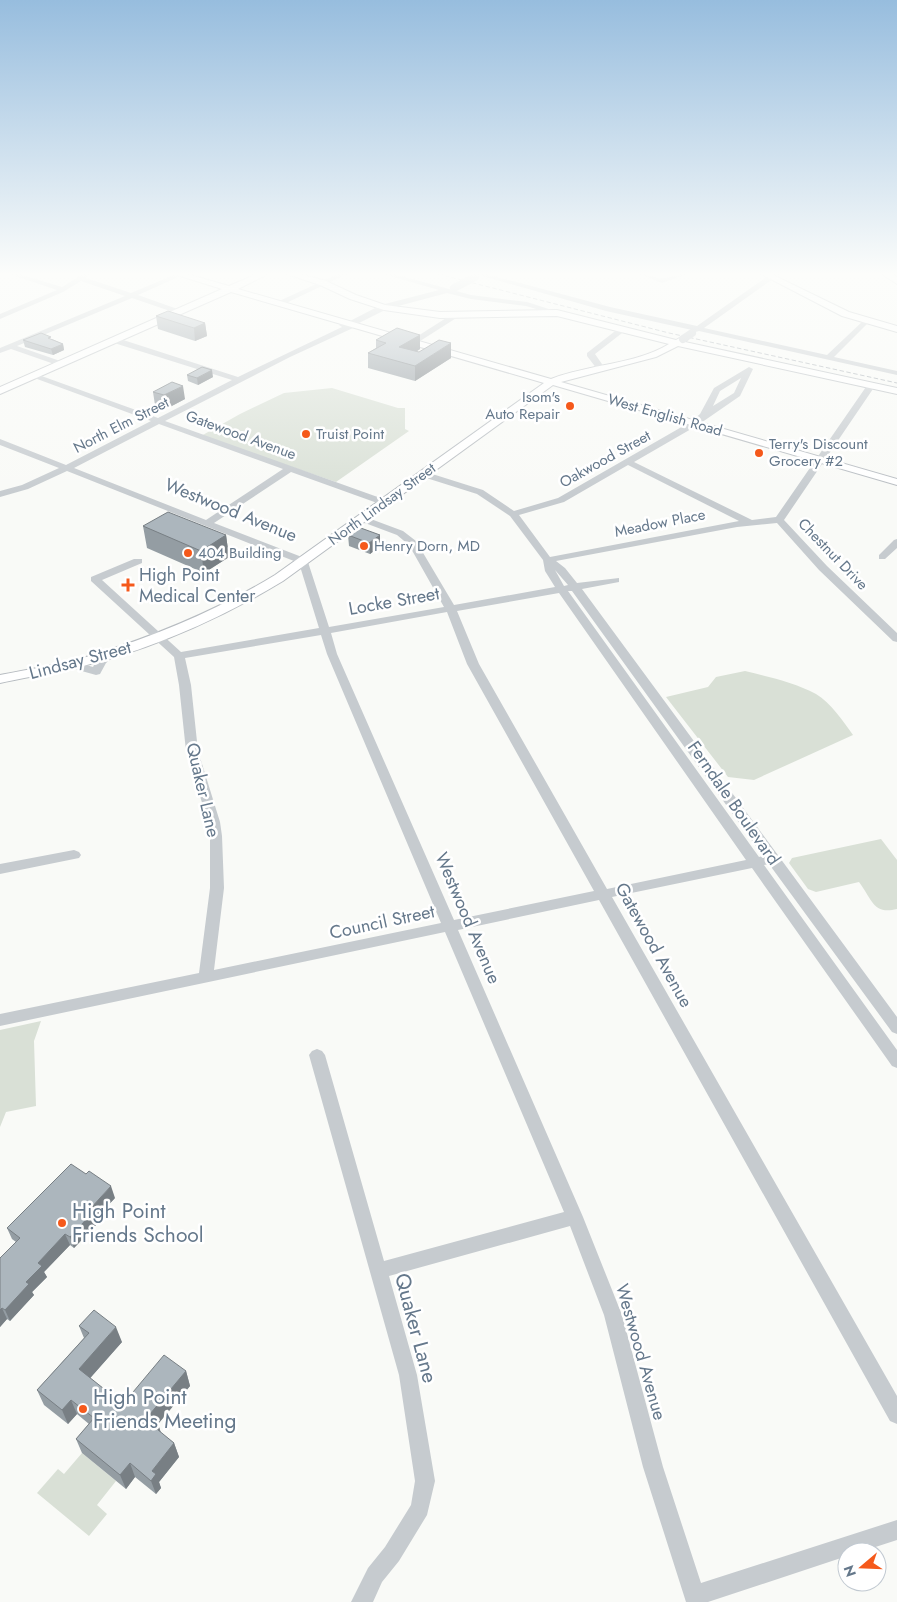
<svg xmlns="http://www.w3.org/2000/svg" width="897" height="1602" viewBox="0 0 897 1602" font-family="Jost,sans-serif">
<rect width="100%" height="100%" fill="#f9faf7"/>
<path fill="#d9e0d6" d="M332 388 398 408H405V429L409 431 336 482 201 436 240 414 284 393Z
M745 671C769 677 794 682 816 694 831 703 843 721 853 735L754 780 728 777 666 697 708 687 716 677Z
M881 839 897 860V909C873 915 872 899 859 882L816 892 808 889 789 863 792 858Z
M41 1021 34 1041 36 1106 6 1112 0 1127V1030Z
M82 1453 116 1481 97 1505 107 1514 89 1536 37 1493 58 1469 64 1474Z"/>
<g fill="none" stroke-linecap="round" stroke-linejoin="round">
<g stroke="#b7bcc1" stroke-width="2">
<path id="major" d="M174 274H187L229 286 257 274H268L238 289 551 379C589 364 634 365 669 344L557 316 440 318 384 310 350 299 320 285 287 274H300L326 281 356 295 385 305 440 312 557 310 676 340 683 336 688 339 685 342 897 388V394L678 346 656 357 561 382 897 479V485L553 385 283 581C227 615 161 645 98 662 66 671 32 676 0 683V675C31 669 63 664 93 655 157 635 218 610 275 575L544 383 231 292 0 394V387L222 289Z
M761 274H771L849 312 897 326V332L842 316Z
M882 274H892L897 277V284Z"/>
</g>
<path fill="#c6cbcf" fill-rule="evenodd" d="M9 274H19L62 287 83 274H91L86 278 131 293 176 274H185L138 295 183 311 176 313 132 298 17 346 63 362 64 364 60 366 11 349 0 353V348L125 296 81 281 63 292 0 319V314L57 290Z
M338 274H347L284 304 277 302Z
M383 274H394L471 295 527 302 561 313 557 315 526 306 471 299 447 293 387 309 355 325 353 328 290 357 165 421 386 500V504H380L291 472 214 523 307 559 329 627 444 607 409 545 397 535 357 520V516L360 515 403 531 416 541 454 605 555 587 545 571 543 560 510 516 477 494 420 476V472H426L483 490 514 511 558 498 692 421 700 414 714 388 749 367 753 369 740 396 698 425 634 462 752 520 776 517 868 384 875 386 784 520 827 566 897 633V642L893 641 819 570 777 523 737 527 556 561 565 568 577 583 619 578V582L582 589 897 1017V1034L892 1032 769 864 764 865 897 1050V1068L892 1066 752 868 612 897 897 1396V1424L890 1421 599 900 458 930 583 1217 622 1315 663 1467 701 1583 897 1520V1540L860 1552H847V1556L708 1602H686L643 1467 604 1315 570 1226 389 1276 417 1375 435 1481 427 1515 399 1561 382 1582 373 1602H351L368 1568 385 1547 411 1505 415 1481 399 1375 309 1055 312 1051 317 1049 322 1051 325 1055 384 1261 564 1212 445 932 0 1026V1014L199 973 210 888V836L208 822 186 751 179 685 174 657 91 581V577L134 559H142V563L102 580 181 652 319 628 299 563 67 471 28 489 0 497V491L22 485 59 468 0 445V439L66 465 151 421 29 376 36 374 158 418 232 380 111 342V338H117L238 377 342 327 339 325 340 323 350 321 381 305 439 290ZM741 378 734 393 713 406 720 391ZM159 424 283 469 206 520 74 468ZM628 465 739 521 550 557 519 515 564 502ZM555 570 568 585 564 586ZM568 591H572L763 856 759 857ZM559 593 746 860 607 889 479 664 457 611ZM447 612 467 664 594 891 454 920 337 654 331 633ZM321 635 327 654 441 923 214 970 224 888 222 836 220 822 198 751 191 685 185 658Z
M475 274H486L610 307 697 326 768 276 780 274 704 328 827 355 864 320 868 322 867 324 834 357 897 371V375L699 331 692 333V330L606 311Z
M639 274C647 274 656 279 663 278 671 278 679 274 687 274L662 283Z
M454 313 461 315 417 343 410 341Z
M619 328 626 330 595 354 604 367 597 369 587 356V353Z
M897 539V548L885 559H879V555L894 540Z
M114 649 119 652 106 663 100 674 96 675 78 670H63L57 667C66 660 82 664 93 667L97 659Z
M74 850 79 852 81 855 79 858 0 874V864Z"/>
<use href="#major" fill="#fff" fill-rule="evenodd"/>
<path stroke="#a6adb4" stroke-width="1" stroke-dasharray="4.5 2.5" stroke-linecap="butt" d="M438 274 669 333 897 383"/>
<path stroke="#c6cbcf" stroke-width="8" d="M454 288 475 277
M683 339 692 333"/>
</g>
<path fill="#949da3" d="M156 316 205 323 207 336 195 341 158 329Z
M420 335V349L416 352 451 358 415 381 368 368V353L376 348V340Z
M52 339 63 344 64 350 53 355 25 347 23 340Z
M187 375 213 377 198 385 188 381Z
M153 392 185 399 166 409 155 405Z
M143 526 226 535 229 557 204 573 147 548Z
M348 535 380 546 370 554 349 546Z
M115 1198 95 1219 97 1224 74 1248 70 1245 44 1272 47 1277 32 1292 34 1295 10 1321 7 1319 0 1327V1258L16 1242 12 1239 7 1228Z
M79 1326 122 1342 90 1378 123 1404 186 1371 190 1386 158 1424 161 1433 174 1443 179 1457 159 1482 161 1488 156 1494 135 1477 126 1489 82 1453 76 1439 89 1424 77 1414 68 1424 44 1405 37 1390 84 1338Z"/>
<path fill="#787f84" d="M205 323 207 336 195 341 194 328Z
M420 335V349L399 362V347Z
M451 343V358L415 381V366Z
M63 344 64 350 53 355 51 349Z
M212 370 213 377 198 385 197 378Z
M183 386 185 399 166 409 164 395Z
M226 535 229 557 204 573 201 551Z
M380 535V546L370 554 369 543Z
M111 1186 115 1198 95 1219 97 1224 74 1248 70 1237 89 1210Z
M65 1234 70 1245 44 1272 47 1277 32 1292 34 1295 10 1321 5 1310 26 1282 38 1263Z
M2 1308 7 1319 0 1327V1310Z
M116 1327 122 1342 85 1384 79 1369Z
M186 1371 190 1386 158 1424 161 1433 152 1425 150 1414Z
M71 1400 77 1414 68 1424 62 1410Z
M174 1443 179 1457 159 1482 161 1488 156 1494 151 1481 152 1471Z
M130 1463 135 1477 126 1489 120 1475Z"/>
<path fill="#acb6bd" stroke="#787f84" d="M168 311 205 323 194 328 156 316Z
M397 328 420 335 399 347 419 352 439 340 451 343 415 366 368 353 386 343 376 340Z
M41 333 51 337 48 338 63 344 51 349 23 340Z
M202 367 212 370 197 378 187 375Z
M172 382 183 386 164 395 153 392Z
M168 512 226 535 201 551 143 526Z
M358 527 380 535 369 543 348 535Z
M71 1164 86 1174 89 1171 111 1186 89 1210 93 1212 70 1237 65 1234 38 1263 42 1266 26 1282 29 1284 5 1310 2 1308 0 1310V1258L20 1238 7 1228Z
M94 1310 116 1327 79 1369 123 1404 164 1355 186 1371 150 1414 156 1419 152 1425 174 1443 152 1471 156 1474 151 1481 130 1463 120 1475 76 1439 94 1418 71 1400 62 1410 37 1390 89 1333 79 1326Z"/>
<linearGradient id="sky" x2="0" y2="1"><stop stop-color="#97bdde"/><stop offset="0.55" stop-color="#fcfdfb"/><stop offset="1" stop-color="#fcfdfb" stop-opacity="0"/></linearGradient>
<rect width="897" height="498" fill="url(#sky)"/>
<g fill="#f5591b" stroke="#fff" stroke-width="2">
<circle cx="570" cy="406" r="5"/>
<circle cx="306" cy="434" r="5"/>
<circle cx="759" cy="453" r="5"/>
<circle cx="364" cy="546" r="5"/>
<circle cx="188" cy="553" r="5"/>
<path d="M125.5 577.5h5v5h5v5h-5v5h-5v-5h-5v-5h5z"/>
<circle cx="62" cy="1223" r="5"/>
<circle cx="83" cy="1409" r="5"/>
</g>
<g text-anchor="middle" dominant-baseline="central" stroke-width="5" stroke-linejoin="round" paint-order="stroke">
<g font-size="15" fill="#65788b" stroke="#fff" text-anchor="start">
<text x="560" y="397" text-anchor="end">Isom's<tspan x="560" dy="17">Auto Repair</tspan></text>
<text x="316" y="434">Truist Point</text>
<text x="769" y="444">Terry's Discount<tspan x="769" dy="17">Grocery #2</tspan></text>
<text x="374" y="546">Henry Dorn, MD</text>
<text x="198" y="553">404 Building</text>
</g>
<g font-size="15" fill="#65788b" stroke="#fff">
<text transform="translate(665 415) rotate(16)">West English Road</text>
<text transform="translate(121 425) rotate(-27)">North Elm Street</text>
<text transform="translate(241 435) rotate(20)">Gatewood Avenue</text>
<text transform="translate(605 459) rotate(-29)">Oakwood Street</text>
<text transform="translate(382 504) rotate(-36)">North Lindsay Street</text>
<text transform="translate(660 523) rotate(-11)">Meadow Place</text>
<text transform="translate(833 554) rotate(46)">Chestnut Drive</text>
</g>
<g font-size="18" fill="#65788b" stroke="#fff">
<text transform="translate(231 510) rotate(22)">Westwood Avenue</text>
<text transform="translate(394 601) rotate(-10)">Locke Street</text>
<text transform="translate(80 660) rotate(-15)">Lindsay Street</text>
<text transform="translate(203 790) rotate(77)">Quaker Lane</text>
<text transform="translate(734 803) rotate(55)">Ferndale Boulevard</text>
<text transform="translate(468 918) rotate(67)">Westwood Avenue</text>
<text transform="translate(382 922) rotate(-12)">Council Street</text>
<text transform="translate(654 945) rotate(61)">Gatewood Avenue</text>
<text transform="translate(641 1352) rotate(74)">Westwood Avenue</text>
</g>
<g font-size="18" fill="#65788b" stroke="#fff" text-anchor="start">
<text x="139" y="575">High Point<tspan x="139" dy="21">Medical Center</tspan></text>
</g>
<g font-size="21" fill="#65788b" stroke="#fff" text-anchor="start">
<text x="72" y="1211">High Point<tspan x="72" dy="24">Friends School</tspan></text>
<text x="93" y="1397">High Point<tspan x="93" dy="24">Friends Meeting</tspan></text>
</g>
<g font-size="21" fill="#65788b" stroke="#fff">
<text transform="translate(416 1328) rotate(75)">Quaker Lane</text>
</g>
</g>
<g transform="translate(862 1567) rotate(251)"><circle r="24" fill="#ffffff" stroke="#c1c9d1"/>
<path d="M0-4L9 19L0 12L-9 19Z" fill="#f5591b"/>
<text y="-8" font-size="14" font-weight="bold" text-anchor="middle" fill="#65788b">N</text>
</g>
</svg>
